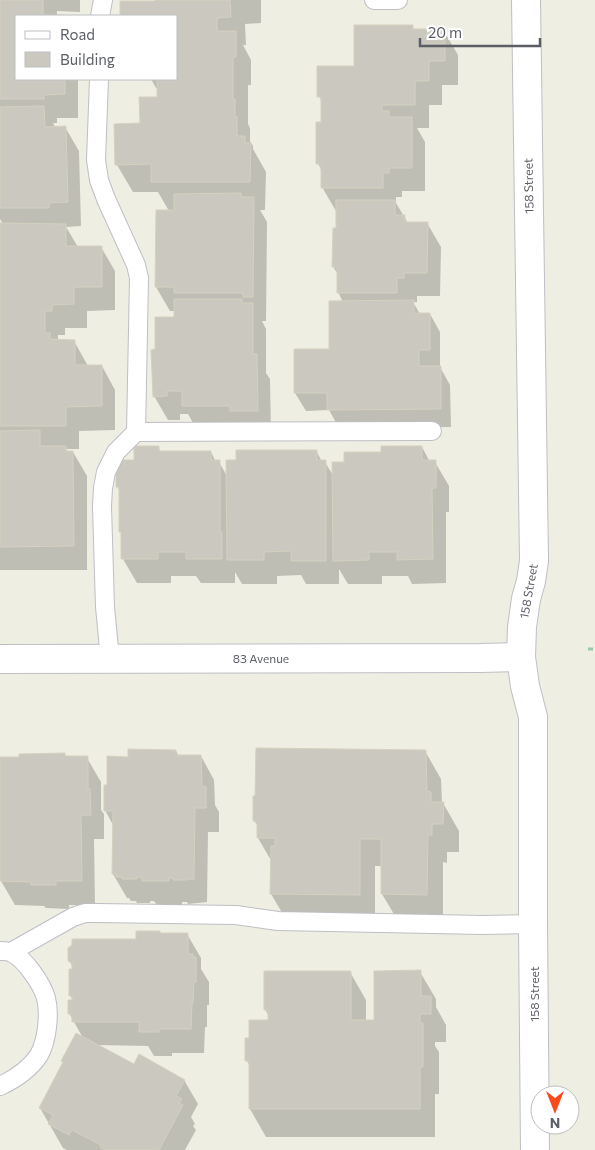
<svg xmlns="http://www.w3.org/2000/svg" width="595" height="1150" viewBox="0 0 595 1150" font-family="Commissioner,sans-serif">
<rect width="100%" height="100%" fill="#efeee2"/>
<path fill="#0003" d="M0 0H80V12L57 11V16H64H16V79H78V118H57V123H53L55 127H65L79 151 81 226 66 227 78 247H101L115 271V310L87 311V328H65V335H58V340L74 341 88 366H102L115 390V430L79 431V449H66L68 452H73L87 476V570H0V224H3L0 219Z
M156 0H261V23L245 24 246 45H243L251 60V85H248V124L250 128V141L253 146V149L266 172 265 210H260L267 222 266 321H262L266 329V373L270 379 271 435 197 430 188 414H180V420H168L154 396 156 350 175 319V311H170L156 287 157 211H169L158 192H133L117 165 158 98V88H156L151 79H176V16H121V2L156 3Z
M412 27 414 31H444L458 55V85H442V105H429V128H417L425 142V191H402V197H396V203L408 223H427L441 247 440 296H417V302H413L420 314H430L440 332V367L450 385 451 427 339 428 329 410 306 411 295 393 330 350 343 302 338 292V275L333 266 337 229 336 211 322 187V172L318 163 322 123V102L319 96 355 67Z
M158 447 161 452H211L216 462H219L227 476 317 452 322 462H325L334 477 345 463 382 453 422 447 430 462H435L449 486V512H446V583L412 584 408 576H382V584H348L339 569V584H306L301 575 277 576V584H242L235 572V583H201L196 576H171V583H137L123 559V535L121 531V492L117 487 135 462Z
M176 751 179 756H201L214 780 215 805 219 812V832H208L207 902 188 904 187 902H182V905H157L154 901H150V903H137L136 901H131L129 898H127L113 874 114 827 105 810 108 786 130 758Z
M425 751 441 779 442 803H443L459 831V852H447V863L443 862V922L398 921 382 894V866H375V922L287 921 271 894 272 862 258 838V827L254 820Z
M64 754 66 758H87L101 782V810L104 814V839H94L95 905H69V909L46 908 44 906 15 905 1 881 0 759Z
M160 932 161 934H187L201 958V969L209 982V1005H207V1027H205L204 1053H172V1056H154L148 1046 96 1045 135 1066 184 1080 198 1104 191 1117 195 1124 193 1126 196 1130 185 1150H67L63 1148 40 1108 83 1038 69 1013 73 1001 70 995 73 967 69 961 137 940Z
M350 972 366 1000V1021H375L420 972 436 999V1007L446 1025V1042H435V1046L439 1052V1094H435V1137H266L250 1109V1067L247 1061 251 1040 269 1022V1017L265 1009Z"/>
<path fill="#cac8bf" stroke="#d5d1c0" d="M0 0H43V15H64V16H16V79H65V94L44 95V99H0Z
M155 0H230L231 17 217 18V31H236V57H233V99H235V117H237V136H245V143H251L250 182H151V164L115 165 114 124 140 123 139 97H157V79H176V16H120V1H155Z
M354 25H413V29H445V61H429V81H415V105H382V111H389V117H412V168H389V173H383V188H321V164H316V122H321V97H317V66H354Z
M44 106 45 127 66 126 68 202 49 203V208H0V107Z
M241 193V197H254L253 297H243V293H174V287H155L156 210H174V194Z
M336 200H395V215H405V222H428L427 273H404V278H397V293H337V267H332L333 228H336Z
M0 223 66 224V246H102V287H74V304L52 305V311H45V333H50V339L75 340V365H102V406L66 407V426H0Z
M174 299H242V303H253V354H257L258 411H230V406H182V391H167V396L153 397 151 350 155 349V317H174Z
M414 300V313H430V350H419V366H441V409L327 410V393H294V349H329V301Z
M40 430V446H66V451H73L74 546 0 547V431Z
M134 446H159V451H211V460H220V532H222V559H186V552H158V559H121V532H119V487H116V460H134Z
M381 446H422V460H436V488H432L433 559 397 560V552H369V560L333 561 332 462H344V452H381Z
M236 450H317V460H326V561H291V551L264 552V560H227L226 460H236Z
M256 748 426 750 427 791 431 792V802H444L443 824H432V835H428L427 895 381 894V839H360V895L270 894 271 846H275V838H257V821H253V796H255Z
M128 749 176 750V755H201L202 786 206 787V808H195L194 879H187V880H173V878H169V881H142V877H137V879H122V877H116V874H112L113 811H104V785H107V756L128 757Z
M65 753V756H88V789H90L91 815H81L82 881H56V885H31V882L0 881V757H19V754Z
M136 931H160V933H188V954H193V957H196V982H194L193 1003H192L191 1029H159V1032H139V1022H72V1014H68V1000H72V996H69V969H72V963L68 961V948L72 945V939H136Z
M421 970V996H431V1014H420V1023H423V1067H420V1109H249V1061H245V1038H249V1020H268V1010H264V971H351V1020H374V971Z
M76 1033 134 1064 139 1054 185 1080 176 1096 182 1099 179 1103 183 1105 159 1150H105L100 1147 101 1145 72 1130 69 1135 48 1124 53 1115 39 1108 63 1062 61 1061Z"/>
<g fill="none" stroke-linecap="round" stroke-linejoin="round">
<g stroke="#bdbfc5" stroke-width="20">
<path id="service" d="M374 0H398
M100 16 103 0
M99 79 96 160 99 180 106 199 136 265 139 278 136 432
M110 659 105 607 102 506 103 488 106 472 116 452 136 432 432 431
M11 952 73 917 85 913H97L236 915 278 921 483 925 533 924
M0 1086C15 1079 30 1069 39 1055 47 1041 50 1014 46 998 42 984 25 959 12 953 9 951 4 951 0 951"/>
</g>
<g stroke="#bdbfc5" stroke-width="30">
<path id="minor" d="M0 659 480 658 521 657"/>
</g>
<g stroke="#bdbfc5" stroke-width="30">
<path id="tertiary" d="M526 0 534 561 531 581 526 599 522 627 521 657 525 686 533 717V924L535 1150"/>
</g>
<path stroke="#95cbab" stroke-width="3" stroke-dasharray="5 2.5" stroke-linecap="butt" d="M588 649H595"/>
<use href="#service" stroke="#fff" stroke-width="18"/>
<use href="#minor" stroke="#fff" stroke-width="28"/>
<use href="#tertiary" stroke="#fff" stroke-width="28"/>
</g>
<g text-anchor="middle" dominant-baseline="central" stroke-width="5" stroke-linejoin="round" paint-order="stroke">
<g font-size="12" fill="#5b5e65" stroke="#fff">
<text transform="translate(528 186) rotate(-91)">158 Street</text>
<text transform="translate(528 591) rotate(-80)">158 Street</text>
<text x="261" y="658">83 Avenue</text>
<text transform="translate(534 994) rotate(-90)">158 Street</text>
</g>
</g>
<rect x="15" y="15" width="162" height="65" fill="#ffffff" stroke="#bdbfc1"/>
<rect x="25" y="31" width="25" height="8" fill="#ffffff" stroke="#bdbfc1"/>
<text x="60" y="40" font-size="15" fill="#5b5e65">Road</text>
<rect x="25" y="52" width="25" height="15" fill="#cac8bf" stroke="#bdbfc1"/>
<text x="60" y="65" font-size="15" fill="#5b5e65">Building</text>
<g transform="translate(555 1110) rotate(180)"><circle r="24" fill="#ffffff" stroke="#bdbfc1"/>
<path d="M0-4L9 19L0 12L-9 19Z" fill="#fb4a1c"/>
<text y="-8" font-size="14" font-weight="bold" text-anchor="middle" fill="#5b5e65">N</text>
</g>
<path d="M420 38v8h120v-8" fill="none" stroke="#5b5e65" stroke-width="2.5"/>
<text x="428" y="38" font-size="15" fill="#5b5e65" stroke="#ffffff" stroke-width="4" paint-order="stroke">20 m</text>
</svg>
